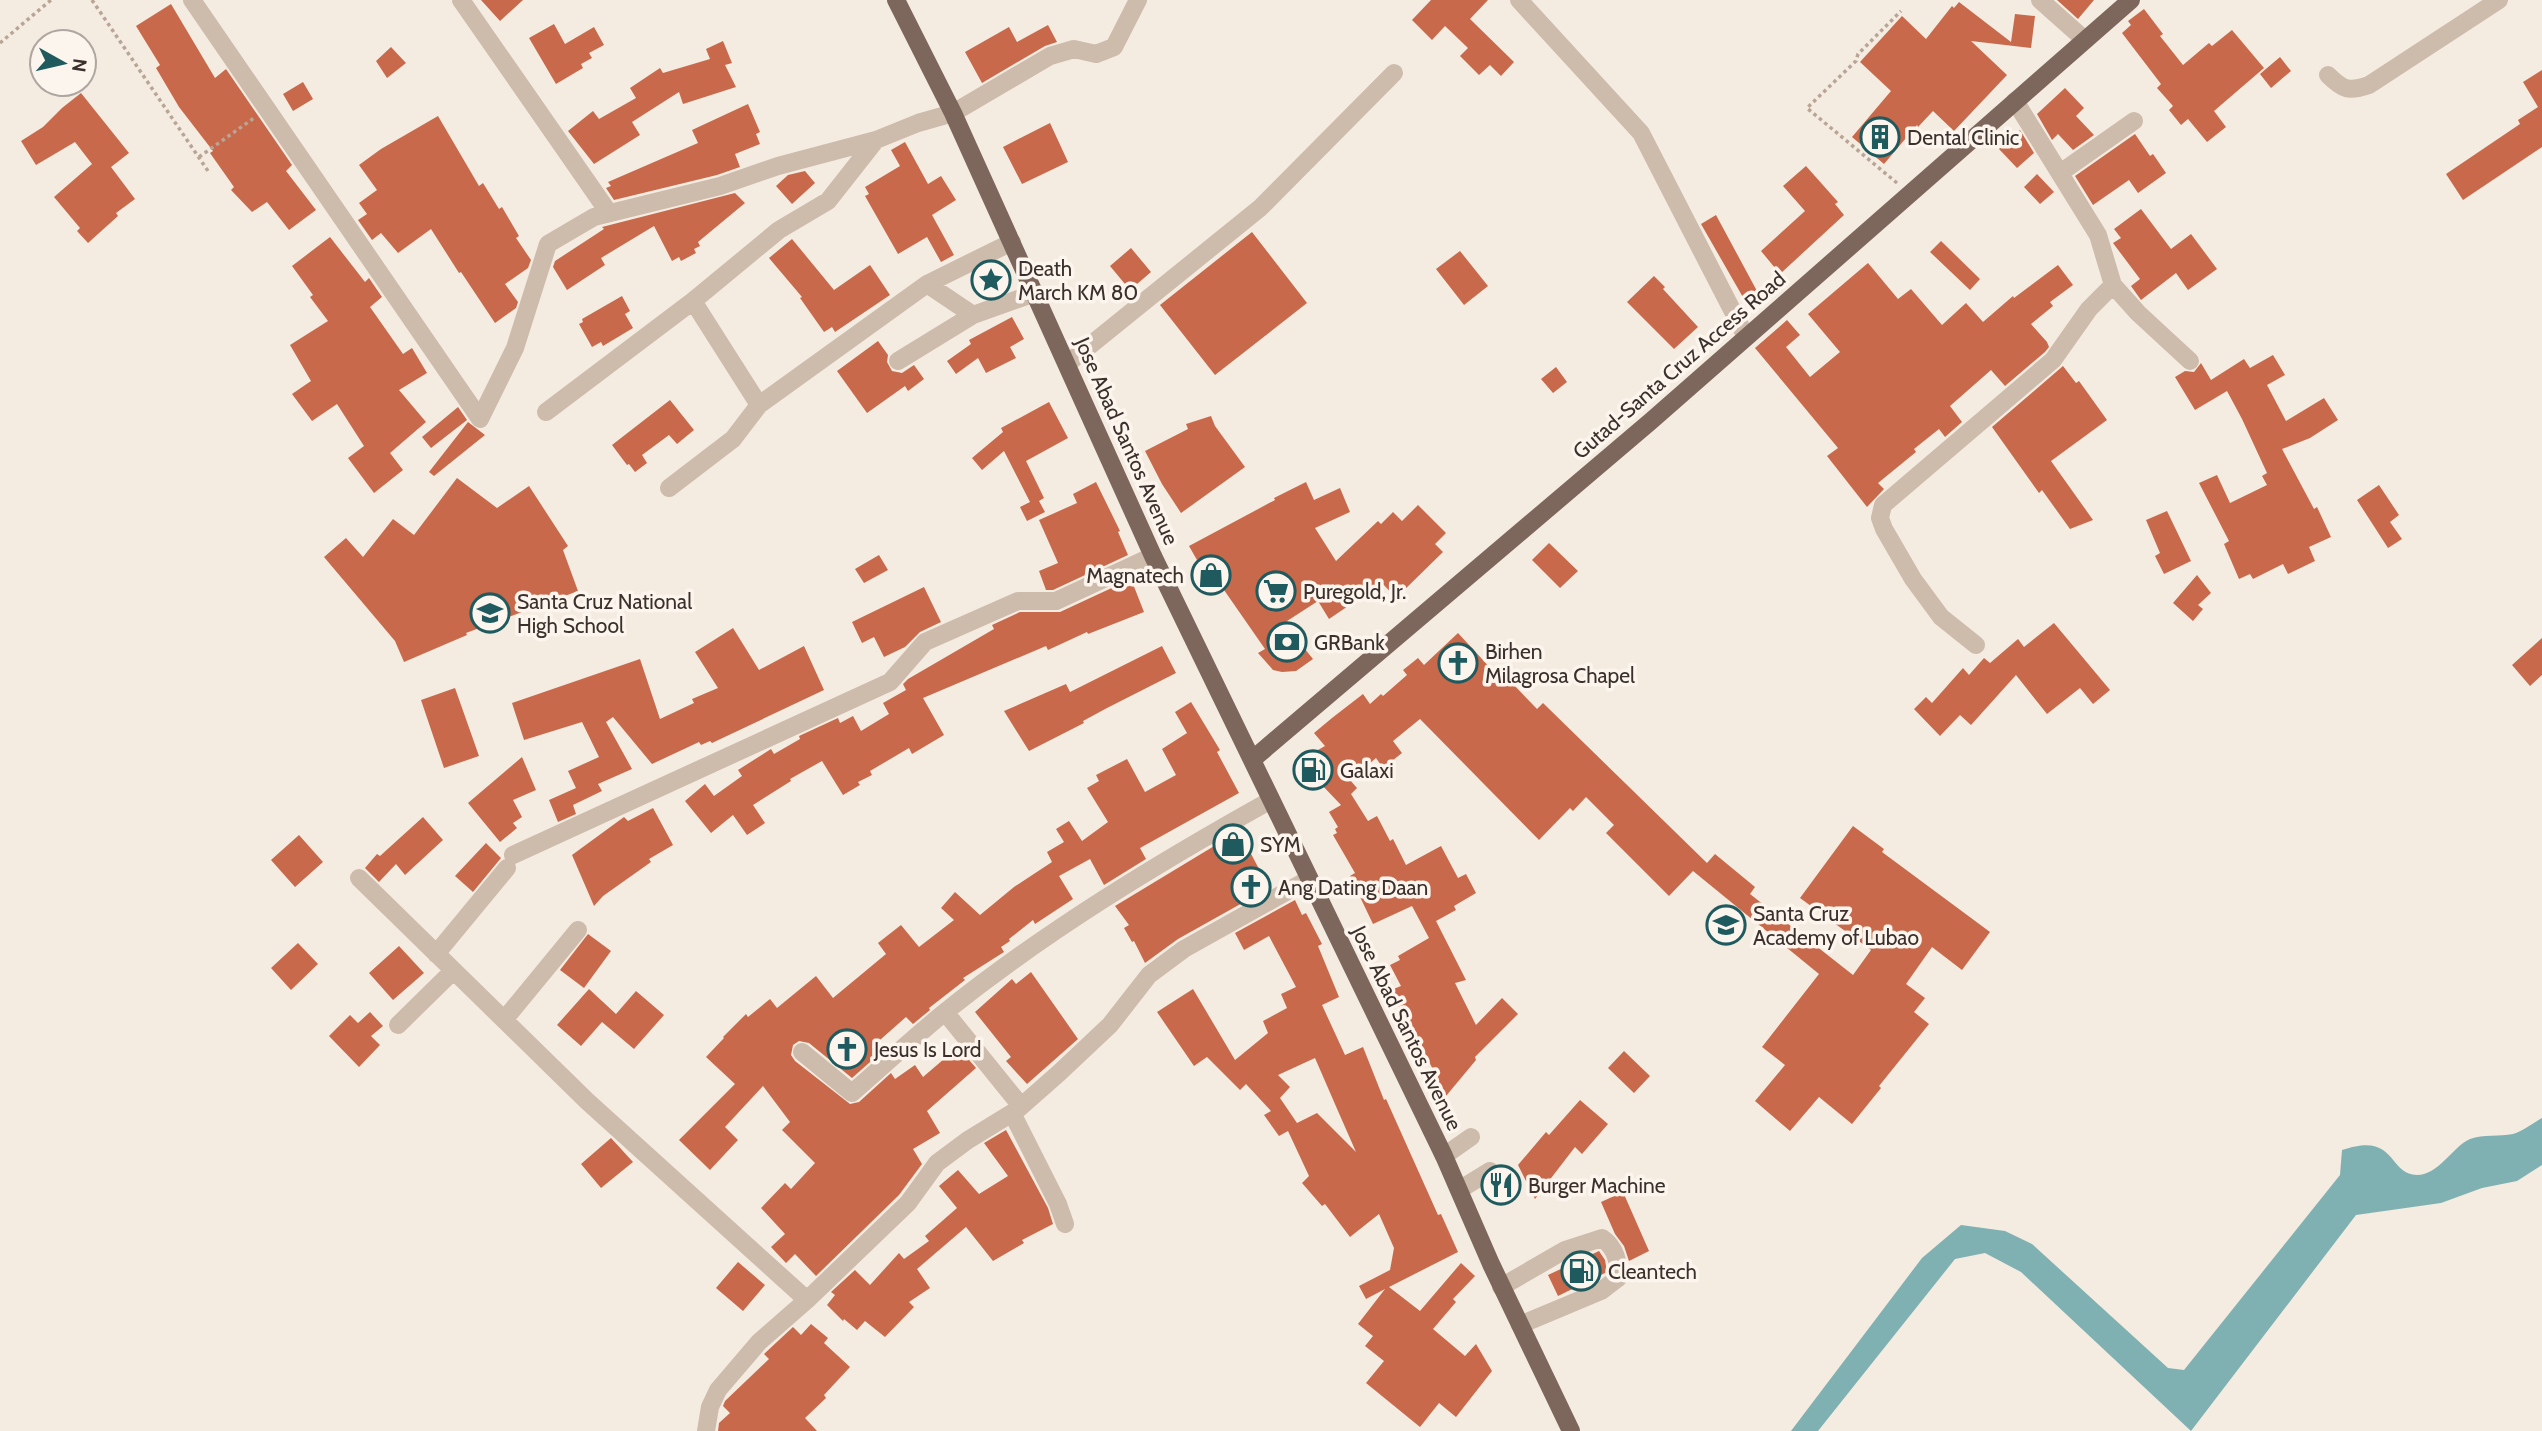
<svg xmlns="http://www.w3.org/2000/svg" width="2542" height="1431" viewBox="0 0 2542 1431" font-family="Cabin,sans-serif">
<rect width="100%" height="100%" fill="#f4ebe1"/>
<path fill="#7fb0b2" d="M2542 1118V1165L2517 1181 2482 1188 2441 1203 2356 1215 2191 1431 2021 1272 1985 1253 1955 1259 1818 1431H1791L1922 1258 1961 1225 2005 1231 2032 1244 2168 1368 2184 1370 2340 1175 2342 1150C2397 1131 2387 1174 2417 1175 2439 1175 2452 1147 2470 1139 2483 1134 2500 1137 2513 1134 2523 1131 2533 1123 2542 1118Z"/>
<path fill="#c8694b" fill-rule="evenodd" d="M481 0H523L500 21Z
M1431 0H1488L1470 19 1514 62 1501 76 1490 65 1479 75 1460 56 1468 48 1445 26 1432 40 1412 20Z
M2057 0H2094L2078 19Z
M1959 2 2011 42 2015 14 2035 16 2031 48 1971 41 2007 75 1954 131 1933 111 1918 127 1917 125 1884 164 1852 137 1891 91 1860 62 1902 16 1926 39 1952 6 1954 8Z
M171 4 215 78 226 69 292 165 286 171 316 210 289 230 267 202 252 212 231 190 234 187 210 153 213 151 179 107 156 68 160 65 136 26Z
M2144 9 2163 34 2160 36 2183 65 2209 43 2212 46 2232 30 2264 68 2214 111 2226 127 2207 142 2188 119 2181 125 2169 110 2173 106 2157 88 2161 84 2122 33 2131 25 2128 21Z
M554 24 565 44 594 27 604 45 589 53 592 58 581 64 583 68 556 84 529 38Z
M1048 25 1057 42 1045 46 982 83 965 52 1009 27 1017 42Z
M723 41 732 63 725 65 736 87 683 104 679 92 632 122 640 135 594 164 568 131 593 111 599 119 636 98 630 88 660 68 663 73 710 59 706 49Z
M391 47 406 63 387 78 376 61Z
M2280 57 2291 71 2271 88 2260 74Z
M2542 70V147L2463 200 2446 174 2520 124 2518 120 2538 107 2523 82Z
M303 82 313 99 293 111 283 94Z
M2065 88 2084 108 2076 116 2094 135 2073 150 2058 134 2052 140 2037 114Z
M81 93 129 153 111 167 135 199 116 213 118 216 88 243 77 231 80 228 54 197 92 164 75 142 36 165 21 141 43 127 62 108Z
M748 104 760 132 756 134 760 144 735 154 740 167 717 175 614 200 606 188 611 186 608 182 698 143 692 130Z
M438 116 479 186 483 183 499 209 502 207 519 236 516 238 531 260 528 268 505 284 518 302 516 308 495 323 461 272 459 273 431 229 398 253 381 233 372 240 358 220 367 214 359 203 377 190 359 165 381 149Z
M1050 123 1068 162 1022 184 1003 147Z
M2020 130 2034 153 2017 168 1999 149Z
M2135 134 2150 156 2153 154 2166 173 2138 193 2129 180 2093 205 2075 176Z
M905 142 928 184 941 176 956 200 932 215 954 255 941 262 927 237 898 254 865 196 869 194 865 187 900 166 891 150Z
M1806 166 1838 202 1835 204 1844 215 1780 274 1761 251 1805 211 1783 186Z
M805 171 815 183 792 204 776 186 788 175Z
M2037 174 2054 192 2040 204 2024 187Z
M735 193 745 203 698 242 700 246 694 249 696 253 681 261 679 257 672 261 654 226 601 258 605 265 567 290 553 267 555 261 604 229 602 227Z
M2141 209 2171 249 2191 234 2217 269 2188 290 2176 273 2141 300 2131 286 2140 279 2113 243 2121 238 2114 229Z
M1716 215 1757 291 1744 299 1701 224Z
M1252 232 1307 303 1215 375 1160 305Z
M330 237 365 282 369 278 382 297 370 307 403 354 412 348 427 373 399 390 426 422 390 453 403 470 374 493 348 458 364 446 337 404 312 421 292 394 311 381 290 345 328 321 310 297 313 295 292 266Z
M792 239 834 290 870 265 890 295 835 332 832 327 824 332 800 298 802 297 769 258Z
M1941 241 1980 279 1970 290 1930 252Z
M1131 248 1151 272 1130 290 1110 266Z
M1460 251 1488 286 1464 305 1436 269Z
M1868 263 1898 299 1911 289 1942 325 1966 303 1983 322 2013 296 2014 298 2058 265 2073 285 2050 302 2053 306 2031 324 2047 342 2049 347 2045 352 2005 386 1991 370 1950 406 1962 422 1945 437 1939 429 1914 449 1916 452 1878 483 1884 489 1867 507 1827 456 1838 448 1755 348 1787 320 1800 335 1786 347 1810 377 1840 352 1808 314Z
M1654 276 1665 287 1663 289 1698 327 1674 349 1627 302Z
M622 296 630 311 625 314 633 328 603 346 601 342 592 347 579 324 583 322 582 319Z
M1012 317 1024 339 1010 347 1016 358 986 373 978 358 956 374 947 361 971 344 969 340Z
M878 341 888 355 887 362 892 371 902 373 914 365 924 379 908 391 905 386 867 413 837 371Z
M2273 355 2285 375 2267 385 2286 421 2324 398 2338 420 2310 438 2282 449 2314 509 2317 507 2331 537 2309 547 2315 561 2288 574 2283 564 2253 579 2250 574 2239 579 2224 544 2229 541 2199 483 2217 475 2230 503 2267 485 2262 476 2267 473 2242 419 2227 391 2195 410 2175 377 2185 371 2194 372 2201 363 2211 380 2244 359 2250 368Z
M2063 366 2076 383 2079 381 2107 420 2051 461 2093 520 2070 529 2042 490 2039 493 1992 427Z
M1556 367 1567 382 1553 393 1541 379Z
M670 400 694 430 677 444 669 435 642 455 647 463 635 472 629 464 627 465 612 445Z
M1049 402 1068 438 1026 461 1044 498 1039 501 1045 512 1027 521 1020 507 1030 502 1004 451 982 470 972 458 1003 432 1001 428Z
M458 407 467 420 431 448 422 437Z
M1211 416 1215 426 1245 467 1181 513 1162 484 1145 451 1188 429 1186 424Z
M468 422 485 435 434 476 429 472Z
M457 478 497 508 529 486 568 546 563 550 578 591 466 633 467 635 404 662 395 641 324 557 346 538 363 557 393 519 414 535Z
M1096 482 1120 531 1118 532 1128 555 1053 590H1046L1039 571 1058 563 1039 520 1077 503 1073 494Z
M1306 482 1314 500 1340 488 1350 512 1315 528 1336 561 1378 521 1381 524 1393 512 1402 521 1418 505 1446 533 1435 544 1443 552 1396 598 1382 583 1329 619 1318 601 1284 623 1313 659 1296 671 1282 672 1273 670 1258 653 1265 649 1215 577 1211 580 1200 558 1197 560 1189 546 1275 500 1274 498Z
M2379 485 2399 515 2390 522 2402 539 2388 548 2357 500Z
M2167 511 2191 561 2164 574 2155 556 2160 553 2146 520Z
M1549 543 1578 571 1560 588 1532 560Z
M879 555 888 570 864 583 855 569Z
M2197 575 2211 593 2198 605 2203 609 2193 621 2173 603Z
M1131 579 1144 612 1088 634 1087 632 1048 650 1046 646 923 698 944 735 912 754 909 748 870 771 872 775 858 782 860 785 843 795 822 761 790 779 791 781 753 805 765 823 747 835 733 815 711 833 685 801 705 784 714 796 742 776 738 770 771 749 774 754 800 739 799 736 838 718 840 723 853 716 861 731 889 714 883 703 906 690 903 684 908 679 994 629 992 625 1020 612H1060Z
M924 587 941 622 920 632 905 647 884 657 874 637 862 643 852 622Z
M2054 623 2110 690 2093 704 2080 688 2047 714 2016 675 1971 725 1960 715 1940 736 1914 709 1926 697 1932 703 1963 668 1969 675 1984 658 1990 663 2018 639 2024 647Z
M733 628 759 670 804 646 824 690 712 743 710 741 701 745 699 742 652 764 613 717 606 722 632 769 598 784 602 791 573 805 576 814 558 822 549 800 576 788 568 771 599 757 582 722 524 740 512 703 640 659 660 719 694 703 692 699 718 688 695 652Z
M1458 633 1506 685 1510 681 1537 709 1543 703 1707 863 1715 854 1755 887 1750 894 1853 975 1871 950 1800 898 1853 826 1884 849 1882 852 1990 932 1962 970 1932 947 1906 984 1925 998 1914 1012 1929 1024 1879 1086 1881 1088 1852 1124 1819 1097 1790 1131 1755 1101 1785 1065 1762 1047 1819 974 1693 871 1669 896 1606 833 1614 825 1586 797 1573 811 1570 808 1539 840 1420 719 1393 741 1402 753 1383 768 1376 758 1350 780 1357 788 1351 794 1368 821 1377 816 1390 841 1393 839 1406 865 1441 846 1458 878 1466 874 1476 893 1454 906 1456 910 1436 921 1466 980 1455 983 1476 1025 1502 998 1518 1014 1475 1057 1476 1060 1446 1096 1403 1009 1400 1010 1391 990 1401 986 1390 965 1400 960 1398 956 1429 938 1412 906 1373 924 1350 876 1355 873 1333 835 1337 833 1335 829 1338 827 1329 812 1341 805 1320 783 1312 788 1297 762 1325 746 1314 733 1332 718 1363 694 1370 704 1381 694 1383 696 1407 675 1403 670 1418 658 1424 665Z
M2542 638V675L2530 686 2512 665Z
M1162 646 1176 673 1107 708 1083 721 1084 723 1029 751 1004 711 1066 684 1070 692Z
M455 688 479 756 444 768 421 700Z
M1191 702 1220 750 1217 752 1239 793 1140 848 1146 859 1104 885 1090 859 1059 876 1073 899 1035 924 1033 920 1009 939 1010 941 1001 947 1004 952 963 978 965 980 929 1008 930 1010 913 1024 906 1017 872 1047 878 1055 852 1078 809 1043 799 1041 793 1045 791 1055 795 1061 850 1104 859 1102 891 1073 895 1079 915 1065 923 1077 951 1053 958 1060 964 1054 976 1068 927 1111 940 1133 913 1149 922 1164 899 1195 816 1276 795 1254 786 1263 771 1247 785 1234 761 1208 785 1183 791 1189 815 1163 782 1130 790 1122 763 1086 725 1127 738 1140 710 1170 679 1140 735 1084 706 1057 724 1038 723 1037 746 1014 748 1017 770 999 777 1008 816 976 833 998 886 954 878 943 901 925 919 947 954 920 941 908 955 892 980 915 1014 887 1052 862 1047 852 1064 842 1056 829 1069 821 1082 841 1108 822 1087 788 1099 781 1096 775 1127 759 1145 792 1176 775 1162 749 1187 733 1175 712Z
M522 757 536 790 513 800 522 817 513 823 517 828 500 842 468 803Z
M653 808 673 845 649 859 651 862 603 896 594 906 572 855 624 817 628 821Z
M423 817 443 840 405 875 396 864 379 882 365 868 377 854 380 856Z
M1239 831 1269 888 1178 939 1145 963 1134 941 1132 942 1124 928 1129 925 1115 906Z
M299 835 323 862 295 887 271 860Z
M486 843 501 858 473 892 455 876Z
M1295 900 1302 915 1306 913 1322 944 1318 946 1339 997 1322 1005 1345 1055 1363 1047 1384 1100 1386 1099 1438 1215 1441 1214 1458 1252 1389 1287 1420 1311 1461 1263 1475 1276 1453 1299 1456 1302 1433 1329 1465 1356 1476 1344 1492 1371 1456 1417 1439 1403 1420 1427 1366 1383 1384 1361 1365 1346 1373 1336 1358 1324 1385 1289 1366 1299 1359 1286 1390 1270 1394 1248 1379 1214 1350 1237 1325 1204 1322 1206 1302 1183 1309 1176 1288 1131 1279 1136 1264 1115 1271 1111 1246 1084 1240 1090 1207 1057 1194 1066 1157 1012 1193 989 1235 1060 1240 1056 1268 1033 1263 1021 1287 1008 1281 994 1296 987 1269 936 1244 950 1235 933ZM1315 1058 1338 1111 1356 1152 1317 1113 1297 1123 1280 1098 1290 1087 1278 1075Z
M588 934 611 951 584 988 560 970Z
M298 943 318 964 291 990 271 968Z
M399 946 424 973 393 1000 369 973Z
M1031 972 1078 1039 1027 1084 1006 1061 1011 1057 975 1012 1012 979 1016 984Z
M589 989 616 1014 636 991 664 1015 634 1049 602 1022 581 1046 557 1025Z
M370 1012 383 1026 371 1036 380 1045 359 1067 329 1036 350 1015 358 1023Z
M1624 1051 1650 1076 1634 1093 1608 1068Z
M1580 1100 1608 1124 1582 1154 1575 1147 1535 1199 1518 1165 1546 1132 1549 1135Z
M1006 1130 1048 1208 1053 1224 1022 1240 1024 1243 993 1261 966 1227 917 1269 930 1288 909 1302 914 1307 885 1337 865 1321 857 1330 844 1319 843 1321 827 1305 835 1295 831 1292 855 1270 870 1285 899 1253 904 1259 929 1241 925 1236 957 1208 939 1186 958 1170 979 1194 1008 1176 984 1143Z
M611 1138 633 1162 601 1188 581 1164Z
M1623 1192 1649 1251 1629 1261 1624 1246 1615 1234 1601 1202Z
M1599 1251 1605 1260 1607 1272 1558 1296 1548 1275Z
M738 1262 765 1285 743 1311 716 1288Z
M811 1324 828 1338 824 1343 850 1367 824 1395 826 1398 805 1418 817 1431H718L719 1423 730 1413 723 1406 725 1401 769 1359 764 1354 793 1327 801 1335Z"/>
<g fill="none" stroke-linecap="round" stroke-linejoin="round">
<path stroke="#b9a596" stroke-width="3.5" stroke-dasharray="3.5 3.5" stroke-linecap="butt" d="M92 0 208 171
M0 43 51 0
M199 157 254 118
M1897 183 1807 108 1856 61 1858 54 1901 11"/>
<path stroke="#cdbbac" stroke-width="18" d="M192 0 480 419 515 348 548 244 594 217 720 186 778 166 876 140 918 123 953 113 1050 56 1074 49 1096 54 1114 47 1138 0
M461 0 609 213
M1519 0 1641 133 1746 337
M2040 0 2085 40
M2328 75C2343 90 2349 92 2369 85L2499 0
M2015 101 2098 235 2113 285 2138 313 2190 361
M2060 173 2134 121
M927 284 1012 242
M693 301 759 405
M898 361 973 315 1035 293
M1067 364 1260 208 1394 73
M546 412 693 301 779 230 828 201 876 140
M669 488 733 439 759 405 927 284 973 315
M1976 645 1941 617 1913 579 1884 529 1880 518 1883 505 2053 360 2089 309 2113 285
M513 855 890 682 925 642 1018 601H1056L1153 556
M359 878 587 1101 807 1300
M436 954 507 868
M945 1012 1021 1106
M504 1020 578 930
M398 1025 453 971
M802 1052 852 1093C883 1066 913 1038 945 1012 1046 931 1158 863 1271 800
M1012 1113 1058 1204 1065 1224
M1444 1156 1471 1137
M1459 1190 1490 1171
M1501 1287 1565 1250 1602 1238C1615 1247 1620 1263 1618 1278L1601 1291 1520 1325
M706 1431 710 1407 718 1390 759 1342 807 1300 908 1203 937 1163 968 1140 1017 1110 1059 1073 1110 1025 1149 975 1184 949 1309 879"/>
<path stroke="#7d675c" stroke-width="18" d="M896 0 953 113 1153 556 1444 1156 1491 1264 1571 1431
M1253 759 1651 421 2131 0"/>
</g>
<defs>
<g id="building-ring" transform="scale(2.0125)"><circle r="9.5" fill="#fbf5ee" stroke="#1f5a5e" stroke-width="1.5"/><path d="M-4-6H4V6H1V3H-1V6H-4ZM-2.5-4.3h1.7v1.8h-1.7ZM.8-4.3h1.7v1.8H.8ZM-2.5-1h1.7V.8h-1.7ZM.8-1h1.7V.8H.8Z" fill="#1f5a5e"/></g>
<g id="sight-ring" transform="scale(2.0125)"><circle r="9.5" fill="#fbf5ee" stroke="#1f5a5e" stroke-width="1.5"/><path d="M0-6L1.8-2.2L6-1.7L2.9 1.2L3.7 5.4L0 3.3L-3.7 5.4L-2.9 1.2L-6-1.7L-1.8-2.2Z" fill="#1f5a5e"/></g>
<g id="shop-ring" transform="scale(2.0125)"><circle r="9.5" fill="#fbf5ee" stroke="#1f5a5e" stroke-width="1.5"/><path d="M-5-2.5h2.3a2.7 3.5 0 0 1 5.4 0H5L5.5 6h-11ZM-1.5-2.5h3a1.5 2.3 0 0 0-3 0Z" fill="#1f5a5e"/></g>
<g id="supermarket-ring" transform="scale(2.0125)"><circle r="9.5" fill="#fbf5ee" stroke="#1f5a5e" stroke-width="1.5"/><path d="M-6-5.5h2.5l.6 2H6L4.5 2H-2.5L-4.4-4H-6ZM-1.5 3.2a1.3 1.3 0 1 0 .1 0ZM3 3.2a1.3 1.3 0 1 0 .1 0Z" fill="#1f5a5e"/></g>
<g id="school-ring" transform="scale(2.0125)"><circle r="9.5" fill="#fbf5ee" stroke="#1f5a5e" stroke-width="1.5"/><path d="M0-5L7-2L0 1L-7-2ZM-4 1L0 2.5L4 1V4Q0 6-4 4Z" fill="#1f5a5e"/></g>
<g id="bank-ring" transform="scale(2.0125)"><circle r="9.5" fill="#fbf5ee" stroke="#1f5a5e" stroke-width="1.5"/><path d="M-6-4H6V4H-6ZM0-2.3a2.3 2.3 0 1 0 0 4.6a2.3 2.3 0 1 0 0-4.6Z" fill="#1f5a5e"/></g>
<g id="church-ring" transform="scale(2.0125)"><circle r="9.5" fill="#fbf5ee" stroke="#1f5a5e" stroke-width="1.5"/><path d="M-1.2-6h2.4v3.5h3.3v2.4h-3.3V6h-2.4V-.1h-3.3v-2.4h3.3Z" fill="#1f5a5e"/></g>
<g id="fuel-ring" transform="scale(2.0125)"><circle r="9.5" fill="#fbf5ee" stroke="#1f5a5e" stroke-width="1.5"/><path d="M-5.5-6h7V0h2V4h1.3V-2.5L3-4.5l.8-.8L6-3V5H2.5V1h-1V6h-7ZM-4.2-4.7v3.2H.2V-4.7Z" fill="#1f5a5e"/></g>
<g id="restaurant-ring" transform="scale(2.0125)"><circle r="9.5" fill="#fbf5ee" stroke="#1f5a5e" stroke-width="1.5"/><path d="M-5-6h1v4h1v-4h1v4h1v-4h1v5L-1.5 .5V6h-2V.5L-5-1ZM5-6V6H3V1.5H1.5Q1.5-4 5-6Z" fill="#1f5a5e"/></g>
</defs>
<g fill-rule="evenodd">
<use href="#building-ring" x="1880" y="137"/>
<use href="#sight-ring" x="991" y="280"/>
<use href="#shop-ring" x="1211" y="575"/>
<use href="#supermarket-ring" x="1276" y="591"/>
<use href="#school-ring" x="490" y="613"/>
<use href="#bank-ring" x="1287" y="642"/>
<use href="#church-ring" x="1458" y="663"/>
<use href="#fuel-ring" x="1313" y="770"/>
<use href="#shop-ring" x="1233" y="844"/>
<use href="#church-ring" x="1251" y="887"/>
<use href="#school-ring" x="1726" y="925"/>
<use href="#church-ring" x="847" y="1049"/>
<use href="#restaurant-ring" x="1501" y="1185"/>
<use href="#fuel-ring" x="1581" y="1271"/>
</g>
<g text-anchor="middle" dominant-baseline="central" stroke-width="7" stroke-linejoin="round" paint-order="stroke">
<g font-size="21" fill="#3b302b" stroke="#fbf5ee" text-anchor="start">
<text x="1907" y="137">Dental Clinic</text>
<text x="1018" y="268">Death<tspan x="1018" dy="24">March KM 80</tspan></text>
<text x="1184" y="575" text-anchor="end">Magnatech</text>
<text x="1303" y="591">Puregold, Jr.</text>
<text x="517" y="601">Santa Cruz National<tspan x="517" dy="24">High School</tspan></text>
<text x="1314" y="642">GRBank</text>
<text x="1485" y="651">Birhen<tspan x="1485" dy="24">Milagrosa Chapel</tspan></text>
<text x="1340" y="770">Galaxi</text>
<text x="1260" y="844">SYM</text>
<text x="1278" y="887">Ang Dating Daan</text>
<text x="1753" y="913">Santa Cruz<tspan x="1753" dy="24">Academy of Lubao</tspan></text>
<text x="874" y="1049">Jesus Is Lord</text>
<text x="1528" y="1185">Burger Machine</text>
<text x="1608" y="1271">Cleantech</text>
</g>
<g font-size="21" fill="#3b302b" stroke="#fbf5ee">
<text transform="translate(1679 365) rotate(-41)">Gutad-Santa Cruz Access Road</text>
<text transform="translate(1127 441) rotate(66)">Jose Abad Santos Avenue</text>
<text transform="translate(1407 1028) rotate(64)">Jose Abad Santos Avenue</text>
</g>
</g>
<g transform="translate(63 63) rotate(98)"><circle r="33" fill="#fbf5ee" stroke="#aea6a0" stroke-width="2"/>
<path d="M0-5L12 26L0 18L-12 26Z" fill="#1f5a5e"/>
<text y="-10" font-size="19" font-weight="bold" text-anchor="middle" fill="#3b302b">N</text>
</g>
</svg>
